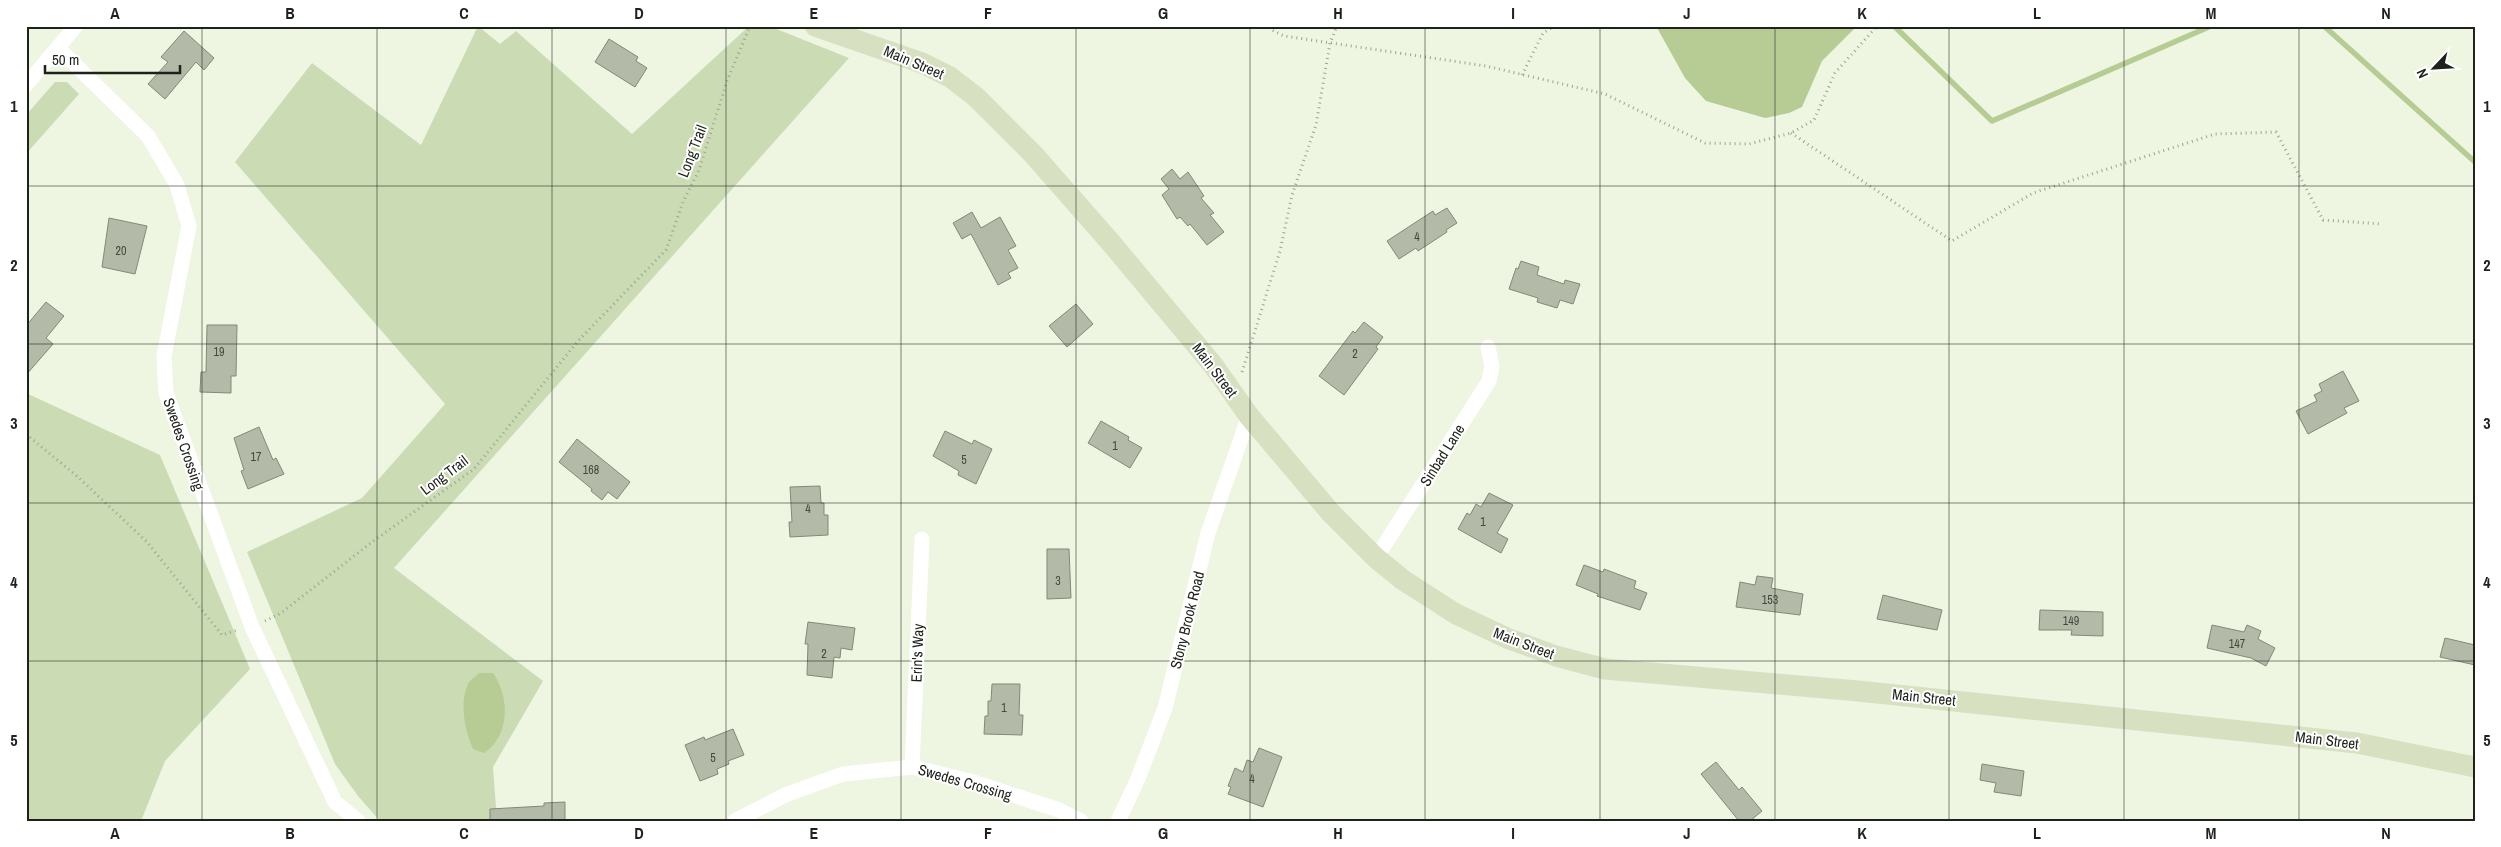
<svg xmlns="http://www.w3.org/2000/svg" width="2501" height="847" viewBox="0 0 2501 847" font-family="'Archivo Narrow',sans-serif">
<rect width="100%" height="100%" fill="#eef6e2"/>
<path fill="#cbdbb4" d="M478 26 500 44 516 31 632 134 749 26H769L849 58 394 568 543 681 493 767 497 821H380L358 796 335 764 247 552 362 498 445 404 235 162 312 63 421 145Z
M55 82H67L79 94 26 154V115Z
M26 393 160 455 250 669 165 761 141 821H26Z"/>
<path fill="#b6cc94" d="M1656 26H1857L1822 61 1802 107 1789 113 1765 118 1706 101 1685 78Z
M479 673H493C510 697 510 736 484 753L473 749C465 730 459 704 468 684 470 680 476 676 479 673Z"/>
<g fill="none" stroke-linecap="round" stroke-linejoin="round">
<path stroke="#b6cc94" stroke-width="5.5" d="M1894 26 1992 121 2211 26
M2324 26 2475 162"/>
</g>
<path fill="#b3bba8" stroke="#818977" d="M184 31 214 58 204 70 196 62 165 99 148 84 168 62 161 57Z
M609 39 638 57 636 61 647 68 635 87 595 62Z
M1172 169 1180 179 1188 172 1204 196 1201 198 1214 213 1210 215 1224 232 1207 245 1190 224 1188 226 1180 217 1177 219 1162 195 1169 189 1161 179Z
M1447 208 1457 223 1446 230 1447 232 1418 251 1416 248 1399 259 1387 241 1433 211 1435 215Z
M972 212 981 228 1000 217 1016 246 1008 250 1018 268 1008 273 1011 278 998 285 971 234 962 239 953 223Z
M109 218 147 226 135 274 102 267Z
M1521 261 1539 267 1537 275 1564 284 1565 280 1580 284 1573 304 1560 300 1557 308 1537 302 1538 298 1509 289 1516 268 1518 269Z
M46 302 64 316 46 338 53 344 26 375V326Z
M1076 304 1093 324 1067 347 1049 326Z
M1364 322 1383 337 1376 347 1378 349 1344 395 1319 376 1353 331 1355 333Z
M207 325H237L236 376H231V393L200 392 201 372H206Z
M2343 371 2359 401 2344 408 2347 413 2308 434 2296 411 2317 401 2314 395 2322 391 2319 384Z
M1101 421 1129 437 1128 440 1142 448 1130 468 1088 443Z
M259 427 273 460 276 458 284 474 248 489 241 471 244 470 234 438Z
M945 431 972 444 974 440 992 449 976 484 958 475 959 471 933 456Z
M577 439 630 482 617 499 608 492 602 500 591 491 592 489 559 462Z
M820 486 821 503H824V515H828V535L790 537 789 522H792L790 487Z
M1489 493 1513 505 1497 533 1508 539 1501 553 1458 529 1467 513 1470 515 1476 504 1481 507Z
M1047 549H1069L1071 598 1047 599Z
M1584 565 1603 572 1604 569 1636 581 1634 588 1647 593 1640 610 1597 596 1598 594 1576 585Z
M1757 576 1773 578 1771 588 1803 594 1800 615 1736 607 1740 582 1755 585Z
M1883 595 1942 610 1937 630 1877 619Z
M2040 610 2103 612V636L2071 635 2072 630H2039Z
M808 622 855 628 852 650 841 648 840 658 834 657 832 678 807 675 808 644H805Z
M2212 625 2244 632 2247 625 2261 631 2258 639 2275 648 2266 666 2251 658 2207 648Z
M2445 638 2475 645V665L2440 657Z
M992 684H1020L1019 715H1023L1022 735 984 734 985 716H988V701H991Z
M733 729 744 755 728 761 729 764 717 769 718 774 700 781 685 745 704 737 705 740Z
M1259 748 1282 757 1263 807 1228 794 1231 787 1228 786 1235 768 1243 772 1247 760 1253 762Z
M1716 762 1739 790 1742 787 1762 811 1750 821H1739L1701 774Z
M1982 764 2024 771 2021 796 1994 792 1996 783 1980 780Z
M565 802V821H490V809L544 806V803Z"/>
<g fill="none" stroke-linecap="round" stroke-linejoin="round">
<path stroke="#9da394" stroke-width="3" stroke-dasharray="1 4" stroke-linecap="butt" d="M1271 26 1272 30 1284 36 1486 66 1605 94 1705 143 1749 144 1791 133 1814 120 1835 73 1877 26
M1522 75 1543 33 1555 26
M1791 133 1952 241 2033 193 2215 134 2276 132 2323 220 2382 224
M1242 372 1280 251 1292 195 1316 125 1330 43 1337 26
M26 434 78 477 147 542 222 635 238 630
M265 621 281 613 372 542 474 469 578 341 666 250 683 202 699 170 727 81 750 26"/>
<path stroke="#fff" stroke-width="15" d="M58 48 148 136 177 185 189 226 164 356 166 393 252 627 335 802 358 821
M26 85 76 26
M1376 558 1489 381 1492 366 1488 347
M912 767 922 539
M735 821 785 795 843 774 912 767 970 781 1059 810 1081 821
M1118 821 1137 781 1165 708 1208 533 1249 416"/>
<path stroke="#d7e1c2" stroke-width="21" d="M815 26 922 63 950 77 976 97 1033 154 1112 244 1213 365 1249 416 1331 513 1376 558 1403 580 1456 614 1509 639 1556 656 1605 669 1858 691 2357 743 2475 767"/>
</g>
<path fill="none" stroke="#1f221b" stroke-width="1" stroke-opacity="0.55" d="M202 26V821M377 26V821M552 26V821M726 26V821M901 26V821M1076 26V821M1250 26V821M1425 26V821M1600 26V821M1775 26V821M1949 26V821M2124 26V821M2299 26V821M26 186H2475M26 344H2475M26 503H2475M26 661H2475"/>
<g text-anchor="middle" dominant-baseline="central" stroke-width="4" stroke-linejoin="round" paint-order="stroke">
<g font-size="12" fill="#44483e">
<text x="1417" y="237">4</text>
<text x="121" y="251">20</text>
<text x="219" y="352">19</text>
<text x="1355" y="354">2</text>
<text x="1115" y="446">1</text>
<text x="256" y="457">17</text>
<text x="964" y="460">5</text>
<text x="591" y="470">168</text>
<text x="808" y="509">4</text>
<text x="1483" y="522">1</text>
<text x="1058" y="581">3</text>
<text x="1770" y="600">153</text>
<text x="2071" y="621">149</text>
<text x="2237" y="644">147</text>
<text x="824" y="654">2</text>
<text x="1004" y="708">1</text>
<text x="713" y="758">5</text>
<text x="1252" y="779">4</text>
</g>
<g font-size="15" fill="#1f221b" stroke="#fff">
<text transform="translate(914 62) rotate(23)">Main Street</text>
<text transform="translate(692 151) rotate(-69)">Long Trail</text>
<text transform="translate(1215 370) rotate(53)">Main Street</text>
<text transform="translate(184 444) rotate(71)">Swedes Crossing</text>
<text transform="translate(1442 455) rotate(-58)">Sinbad Lane</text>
<text transform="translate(444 475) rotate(-37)">Long Trail</text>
<text transform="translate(1187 620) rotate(-76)">Stony Brook Road</text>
<text transform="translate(1524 643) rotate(21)">Main Street</text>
<text transform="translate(917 653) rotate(-88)">Erin's Way</text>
<text transform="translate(1924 697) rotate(6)">Main Street</text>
<text transform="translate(2327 740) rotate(7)">Main Street</text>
<text transform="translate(965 782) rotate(16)">Swedes Crossing</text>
</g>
</g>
<rect width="2501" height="847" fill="none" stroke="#ffffff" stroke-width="55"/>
<g transform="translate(2434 68) rotate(245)" stroke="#ffffff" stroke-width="4" paint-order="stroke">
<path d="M0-4L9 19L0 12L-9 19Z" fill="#1f221b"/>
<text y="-8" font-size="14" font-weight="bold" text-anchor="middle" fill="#1f221b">N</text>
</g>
<path d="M45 65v8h135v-8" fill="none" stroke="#1f221b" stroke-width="2.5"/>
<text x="52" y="65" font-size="15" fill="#1f221b" stroke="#ffffff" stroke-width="4" paint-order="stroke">50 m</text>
<rect x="28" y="28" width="2446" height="792" fill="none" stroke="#1f221b" stroke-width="2"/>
<g font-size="16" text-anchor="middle" font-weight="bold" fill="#1f221b">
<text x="115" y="19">A</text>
<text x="290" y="19">B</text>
<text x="464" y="19">C</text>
<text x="639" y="19">D</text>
<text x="814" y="19">E</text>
<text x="988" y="19">F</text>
<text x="1163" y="19">G</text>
<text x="1338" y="19">H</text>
<text x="1513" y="19">I</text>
<text x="1687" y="19">J</text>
<text x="1862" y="19">K</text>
<text x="2037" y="19">L</text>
<text x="2211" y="19">M</text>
<text x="2386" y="19">N</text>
<text x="14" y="112">1</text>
<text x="2487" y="112">1</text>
<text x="14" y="271">2</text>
<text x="2487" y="271">2</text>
<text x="14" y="429">3</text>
<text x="2487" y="429">3</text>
<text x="14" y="588">4</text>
<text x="2487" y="588">4</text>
<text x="14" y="746">5</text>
<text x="2487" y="746">5</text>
<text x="115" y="839">A</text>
<text x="290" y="839">B</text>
<text x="464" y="839">C</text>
<text x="639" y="839">D</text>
<text x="814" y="839">E</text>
<text x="988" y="839">F</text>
<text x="1163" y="839">G</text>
<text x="1338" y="839">H</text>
<text x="1513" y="839">I</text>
<text x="1687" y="839">J</text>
<text x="1862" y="839">K</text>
<text x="2037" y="839">L</text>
<text x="2211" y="839">M</text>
<text x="2386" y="839">N</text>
</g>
</svg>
